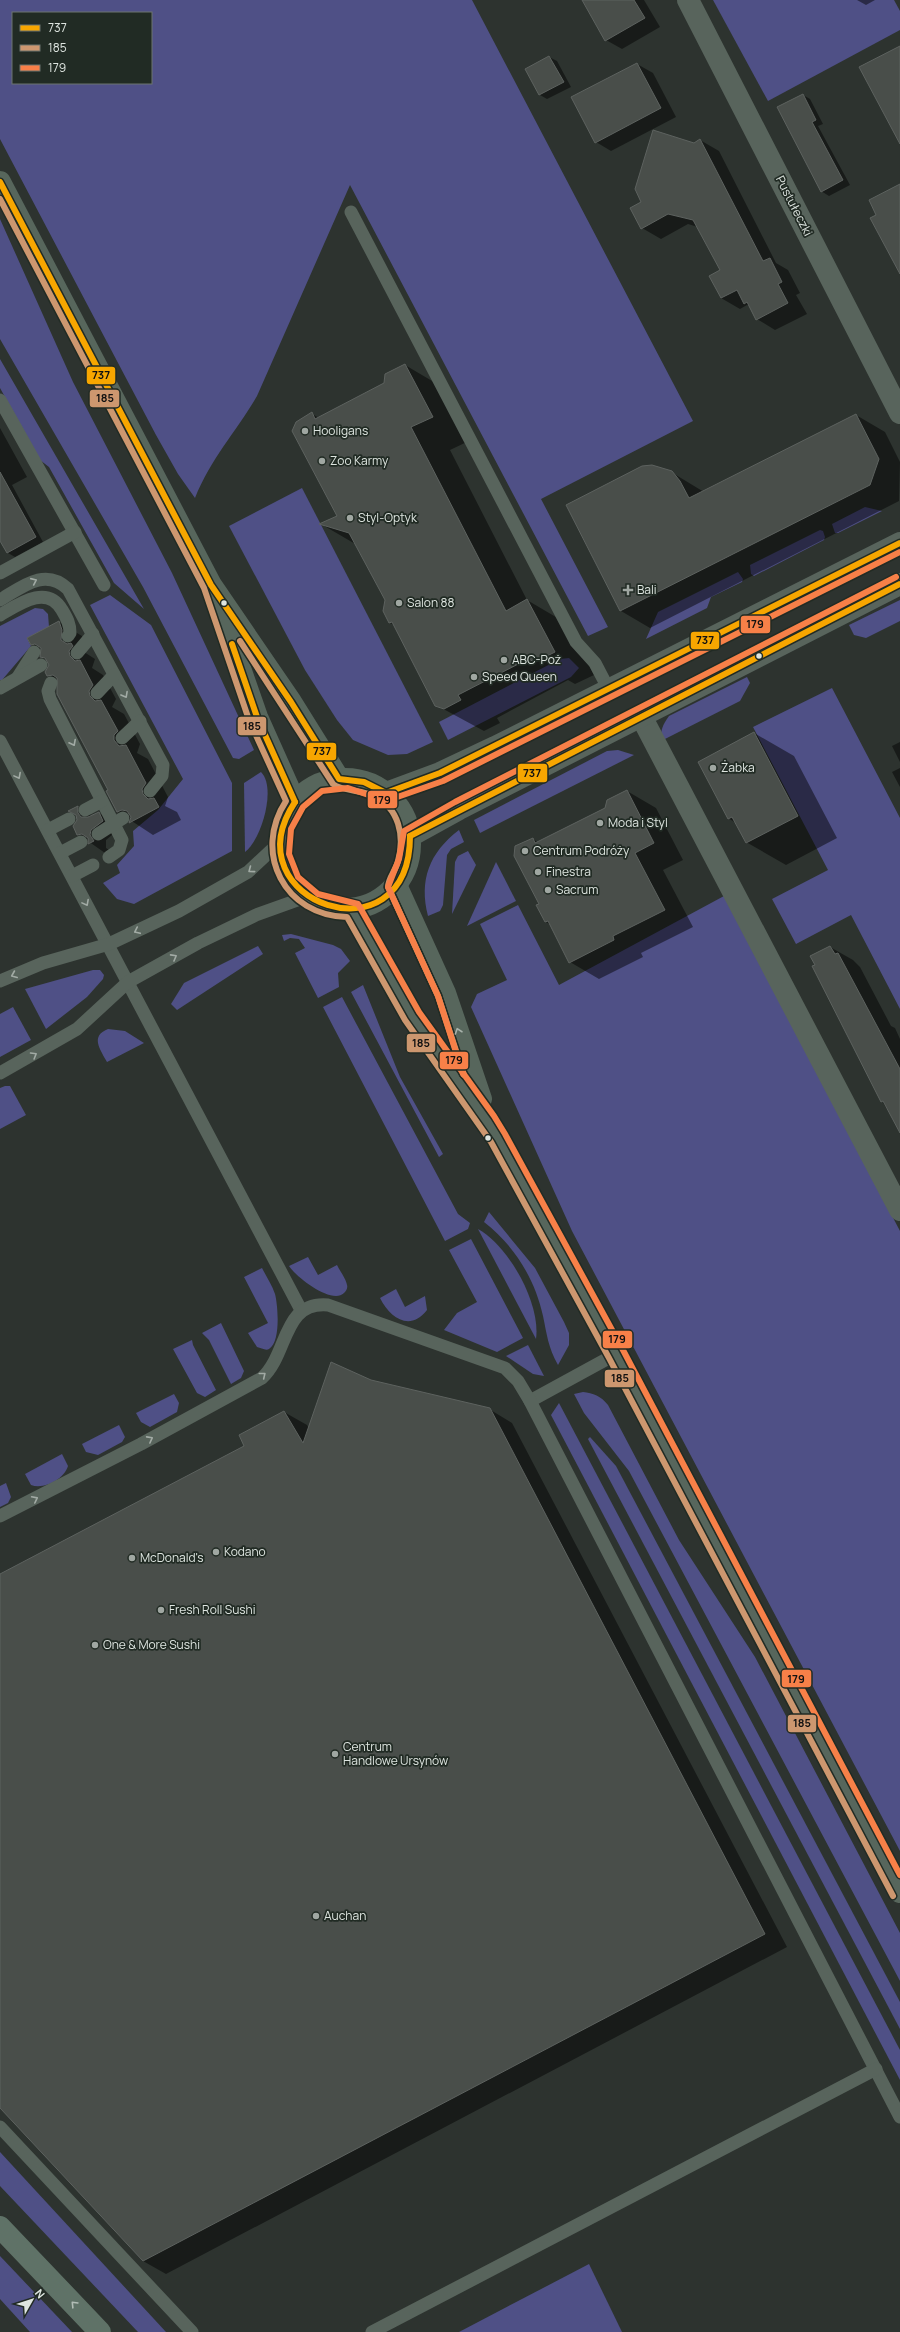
<svg xmlns="http://www.w3.org/2000/svg" width="900" height="2332" font-family="Manrope,sans-serif">
<style>
.green{fill:#4f5086;fill-rule:evenodd}
.shadow{fill:#0007}
.building{fill:#494e4a;stroke:#5d625f}
.lines{fill:none;stroke-linecap:round;stroke-linejoin:round}
.service{stroke:#58645c;stroke-width:13}
.minor{stroke:#58645c;stroke-width:22}
.tertiary{stroke:#58645c;stroke-width:22}
.secondary{stroke:#57665c;stroke-width:22}
.motorway{stroke:#5f7267;stroke-width:22}
.bus-1-casing{stroke:#212b24;stroke-width:9}
.bus-2-casing{stroke:#212b24;stroke-width:9}
.bus-3-casing{stroke:#212b24;stroke-width:9}
.bus-1{stroke:#f7a600;stroke-width:6}
.bus-2{stroke:#cd976f;stroke-width:6}
.bus-3{stroke:#f78048;stroke-width:6}
.oneway{stroke:#a2aba5}
.oneway2{stroke:#a8b2ab}
.oneway3{stroke:#b2bdb6}
.poi-dot{fill:#a0a7a2;stroke:#212b24;stroke-width:1.5}
.bus-dot{fill:#dee5e0;stroke:#212b24;stroke-width:1.5}
.labels{text-anchor:middle;stroke-width:3.5;stroke-linejoin:round;paint-order:stroke}
.street-label{font-size:12px;fill:#dee5e0;stroke:#212b24}
.poi-label{font-size:12px;fill:#dee5e0;stroke:#212b24;text-anchor:start}
.line-badge{stroke:#212b24;stroke-width:1.5}
.pale-badge-label{font-size:11px;text-anchor:middle;font-weight:bold;fill:#111}
</style>
<rect width="100%" height="100%" fill="#2d332f"/>
<g class="green">
<path d="M0,0h472l221,421 -152,78 67,128 -20,9 -238,-451 -93,211c-21,36 -46,62 -62,102l-17,-24 -22,-39 -156,-296zM13,13h138v70h-138z"/>
<path d="M713,0h181l6,11v19l-132,71z"/>
<path d="M0,219l73,163 99,191 82,177 -15,9 -6,-1 -90,-171 -143,-248z"/>
<path d="M0,359l144,250 -30,-26 -65,-116 -9,-7 -40,-72z"/>
<path d="M302,488l131,254 -26,12 -19,1 -35,-15 -16,-20 -32,-50 -76,-144z"/>
<path d="M865,507l17,4 -44,22h-3l-3,-9z"/>
<path d="M820,530l3,1 2,6 -1,3 -70,36 -3,-2 -1,-9z"/>
<path d="M738,572l5,7 -1,3 -31,15 -4,11 -61,31 12,-27z"/>
<path d="M110,595l41,30 81,158v68l-98,53 -17,-5 -14,-16 17,-10 -3,-8 17,-19 -1,-15 25,-21 25,-31 -93,-174z"/>
<path d="M900,600v21l-34,17 -12,-3 -5,-10z"/>
<path d="M35,608l8,1 5,5 1,13 -22,11 4,8 -29,34h-2v-54z"/>
<path d="M569,658l10,10 -8,9 -123,63 -9,-18 121,-63z"/>
<path d="M747,677l3,6 -10,18 -79,40c-1,-10 2,-17 8,-25z"/>
<path d="M832,688l68,130v191l-49,-94 -55,29 -24,-45 56,-29 -75,-143z"/>
<path d="M618,750l16,5 -154,78 -6,-13 133,-69z"/>
<path d="M261,772c16,16 0,68 -16,80l-1,-69z"/>
<path d="M459,830l5,12 -13,7 -4,6 -4,50 -3,6 -12,5c-9,-36 1,-63 31,-86z"/>
<path d="M468,851l8,14 -24,49 3,-52 3,-6z"/>
<path d="M496,862l20,39 -49,25z"/>
<path d="M724,896l176,335v620l-328,-620 -101,-224 6,-13 30,-14 -27,-56 38,-19 41,80z"/>
<path d="M291,934l42,11 8,4 9,12 -12,12 1,14 -21,11 -23,-45 10,-5 -6,-9 -9,-1 -6,3 -2,-6z"/>
<path d="M258,946l5,8 -86,56 -6,-6 13,-21z"/>
<path d="M93,970h7l4,5 -1,4 -16,18 -41,32 -21,-40z"/>
<path d="M363,985l37,92 43,77 -4,3 -88,-165z"/>
<path d="M342,997l116,217 12,9 -2,6 -23,12 -122,-234z"/>
<path d="M13,1007l18,33 -31,17v-43z"/>
<path d="M108,1029l17,2 19,12 -37,19c-7,-13 -17,-26 1,-33z"/>
<path d="M5,1086h5l16,29 -26,14v-41z"/>
<path d="M489,1212l46,56 29,54 5,11v12l-11,20c-10,-18 -11,-30 -15,-49 -8,-37 -29,-71 -59,-94z"/>
<path d="M478,1229c31,17 63,75 58,110z"/>
<path d="M471,1239l52,99 -26,14 -53,-22 13,-17 20,-11 -28,-52z"/>
<path d="M308,1257l10,18 19,-10c3,6 9,14 10,20 1,3 -1,6 -3,8 -12,12 -48,-16 -55,-27z"/>
<path d="M262,1268c4,8 10,17 13,26 3,11 6,48 -6,55 -3,2 -8,-1 -12,-2l-9,-14 20,-10 -24,-46z"/>
<path d="M396,1289l9,18 20,-11 2,14c-17,22 -37,8 -47,-12z"/>
<path d="M221,1323l23,48 -3,7 -10,6 -22,-44 -7,-7z"/>
<path d="M192,1340l1,5 23,45 -11,7 -8,-4 -24,-44z"/>
<path d="M528,1345l16,31 -11,-2 -27,-18z"/>
<path d="M583,1392c10,1 18,4 25,13l71,135 76,117 145,276v48l-271,-510 -45,-58 -10,-19z"/>
<path d="M174,1394l5,9 -2,9 -27,15 -9,-5 -5,-9z"/>
<path d="M559,1403l341,647v30l-349,-665z"/>
<path d="M119,1425l6,12 -3,5 -24,13 -12,-3 -4,-8z"/>
<path d="M590,1437l26,29 284,536v27l-312,-590z"/>
<path d="M62,1454l6,12c-4,13 -24,24 -37,19l-6,-11z"/>
<path d="M6,1483l5,14 -3,6 -8,4v-21z"/>
<path d="M0,2152l166,180h-28l-138,-146z"/>
<path d="M0,2256l72,76h-42l-30,-33z"/>
<path d="M589,2264l33,68h-163z"/>
</g>
<g class="shadow">
<path d="M583,0h61l16,27 -38,22 -16,-9z"/>
<path d="M857,0h18l-9,5z"/>
<path d="M549,57l8,4 14,26 -24,12 -7,-4z"/>
<path d="M637,64l16,9 23,44 -65,34 -15,-9z"/>
<path d="M803,95l7,4 13,25 -5,2 32,59 -21,11 -8,-5z"/>
<path d="M700,140l19,11 57,112 12,7 12,23 -4,2 11,19 -32,16 -18,-11 -7,-13 -3,-1 -7,4 -19,-11v-27l-23,-44 -10,-3 -27,15 -19,-11 1,-26 51,-58z"/>
<path d="M405,365l39,23 27,52 -21,10 77,150 39,23 28,52 -19,9 -7,-4 -71,38 3,5 -16,8 -48,-26 -41,-80 -5,-2 -6,-12 2,-11 -29,-55 -36,-21 18,-8 -27,-102 7,4 66,-35z"/>
<path d="M856,415l29,17 15,30 -1,39 -249,127 -29,-17 -54,-106 104,-33 33,20z"/>
<path d="M0,428l27,49 -15,8 31,57 -28,15 -7,-4 -8,-12z"/>
<path d="M59,622l23,14 2,16 11,7 -3,9 11,7 13,24 -4,8 12,7 16,30 -3,9 11,6 20,38 -3,9 12,6 4,8 -28,15 -35,-23 -60,-131 -10,-6 1,-14 -8,-4 1,-7 -11,-6z"/>
<path d="M754,733l40,23 43,82 -51,27 -40,-23 -10,-19 -8,-5z"/>
<path d="M900,742v20l-8,-16z"/>
<path d="M900,768v19l-8,-15z"/>
<path d="M627,791l29,17 27,52 -20,10 30,57 -52,26 2,4 -44,22 -29,-17 -19,-37 -5,-3 -6,-18 -7,-65 6,4 67,-34z"/>
<path d="M78,807l15,9 6,-3 15,9 4,8 -12,10v8l3,2 -4,3 -27,-19 -1,-18 -7,-5z"/>
<path d="M830,947l23,13 7,7 31,59 4,2 5,11v91l-18,-29 -66,-136z"/>
<path d="M371,1381l118,28 23,14 275,524 -621,327 -23,-13 -143,-154v-532l245,-128 39,-35 23,13 2,4z"/>
</g>
<g class="building">
<path d="M582,0h52l11,18 -40,23z"/>
<path d="M900,46v98l-41,-77z"/>
<path d="M549,56l15,26 -25,13 -14,-26z"/>
<path d="M637,63l24,45 -66,35 -24,-46z"/>
<path d="M803,94l13,26 -4,2 31,58 -22,12 -44,-85z"/>
<path d="M653,130l41,13 6,-4 63,122 7,-3 12,24 -4,2 10,19 -32,17 -9,-18 -3,2 -7,-14 -16,8 -12,-22 11,-6 -27,-50 -25,-6 -27,15 -11,-21 11,-6 -6,-13z"/>
<path d="M900,184v90l-30,-56 6,-3 -7,-15z"/>
<path d="M405,364l28,53 -22,10 95,184 21,-12 28,53 -20,10 -7,-3 -70,36 3,5 -17,9 -9,-3 -43,-84 -3,1 -6,-12 2,-11 -36,-67 -30,-9 18,-8 -45,-85 4,-9 16,-10 3,7 69,-36 1,-9z"/>
<path d="M856,414l23,45 -9,26 -250,126 -54,-106 76,-39 10,-1 20,6 8,10 9,17z"/>
<path d="M0,472l36,65 -29,16 -7,-12z"/>
<path d="M59,621l3,9 -1,10 6,4 4,-1 2,3 -4,5 1,5 5,5 5,-1 13,25 -4,6 1,5 5,5 6,-1 17,31 -4,4v5l5,6 7,-1 20,38 -4,6 1,5 5,5 6,-1 5,9 -30,16 2,-6 -4,-6 -5,-1 -5,2 -11,-21 2,-1 -51,-96v-16l-4,-3 -6,1 -2,-4 4,-7 -4,-7 -5,-1 1,-9 -6,-4 -4,1 -4,-7z"/>
<path d="M754,732l44,84 -52,27 -14,-26 -4,2 -30,-57z"/>
<path d="M627,790l27,53 -19,10 30,57 -52,26 1,4 -45,23 -21,-42 -3,1 -9,-17 3,-1 -25,-48 1,-10 18,-8 2,5 70,-35 2,-8z"/>
<path d="M78,806v7l3,4h7l11,-5 4,9 -12,9 -1,5 4,6 -6,3v-6l-6,-4 -5,1 -4,-9 4,-6 -1,-5 -8,-4z"/>
<path d="M830,946l5,8 3,-1 62,116v64l-17,-32 -2,1 -69,-136 3,-1 -5,-9z"/>
<path d="M331,1362l40,18 119,28 275,526 -622,327 -143,-153v-534l244,-128 -5,-11 45,-24 19,32z"/>
</g>
<g class="lines">
<g class="service">
<path d="M351,212l225,430 19,21 14,27"/>
<path d="M0,400l104,185"/>
<path d="M0,573l75,-41"/>
<path d="M0,600c22,-13 45,-33 68,-11l95,176 -1,11 -12,15"/>
<path d="M0,615c19,-11 47,-31 62,-5 5,8 8,14 8,23l-2,3"/>
<path d="M77,653l16,-19"/>
<path d="M18,677l16,-25"/>
<path d="M51,683l-3,8 2,8 72,141 -3,10 -10,7"/>
<path d="M0,688l41,-23"/>
<path d="M97,693l17,-18"/>
<path d="M122,738l18,-17"/>
<path d="M0,741l301,569"/>
<path d="M85,810l17,-9"/>
<path d="M48,830l21,-11"/>
<path d="M98,834l25,-16"/>
<path d="M60,853l21,-11"/>
<path d="M72,876l21,-11"/>
<path d="M0,981l43,-18 66,-19 70,-33 69,-39 31,-29"/>
<path d="M0,1073l77,-44 51,-47 70,-39 58,-28 50,-18"/>
<path d="M530,1401l86,-47"/>
<path d="M0,1516l141,-72 121,-66c27,-25 20,-77 66,-73l177,63 13,13 12,20 370,716"/>
<path d="M0,2127l192,205"/>
<path d="M372,2332l504,-263"/>
</g>
<g class="minor">
<path d="M688,0l212,413"/>
<path d="M641,716l259,494"/>
</g>
<g class="tertiary">
<path d="M386,793l54,-20 55,-26 405,-204"/>
<path d="M410,836l49,-27 441,-225"/>
</g>
<g class="secondary">
<path d="M0,182l211,403 80,117 48,77"/>
<path d="M220,611l37,106 38,85"/>
<circle cx="345" cy="844" r="65"/>
<path d="M396,885l49,108 36,106"/>
<path d="M352,909l60,107 76,105 10,17 118,216 284,538"/>
</g>
<path class="motorway" d="M0,2227l100,105"/>
<defs>
<g id="bus-1">
<path d="M0,182l211,403 80,117 48,77 25,3 22,11 54,-20 460,-230"/>
<path d="M232,644l25,73 38,85"/>
<path d="M295,802c-67,101 115,162 115,34"/>
<path d="M410,836l490,-252"/>
</g>
<g id="bus-2">
<path d="M0,199l204,389 45,132 37,81c-34,52 -1,115 61,116l58,103 86,122 118,216 284,538"/>
<path d="M240,641l93,143c9,7 29,6 41,12 25,12 31,40 24,65 -2,9 -10,17 -10,26l50,109 26,79"/>
</g>
<g id="bus-3">
<path d="M900,552l-457,229 -57,20 -38,-13 -26,3 -19,16 -12,22 -2,25 9,23 20,17 40,10 61,108 75,104 11,18 118,216 277,525"/>
<path d="M463,1074l-25,-78 -50,-109 11,-28 5,-28 51,-29 441,-225"/>
</g>
</defs>
<use href="#bus-1" class="bus-1-casing"/>
<use href="#bus-2" class="bus-2-casing"/>
<use href="#bus-3" class="bus-3-casing"/>
<use href="#bus-1" class="bus-1"/>
<use href="#bus-2" class="bus-2"/>
<use href="#bus-3" class="bus-3"/>
</g>
<defs><path id="oneway-chevron" d="M-2-3.5L2.5 0L-2 3.5" fill="none" stroke-width="1.6" stroke-linecap="round" stroke-linejoin="round"/></defs>
<g class="oneway">
<use href="#oneway-chevron" transform="translate(34 581) rotate(-24)"/>
<use href="#oneway-chevron" transform="translate(125 695) rotate(61)"/>
<use href="#oneway-chevron" transform="translate(73 743) rotate(63)"/>
<use href="#oneway-chevron" transform="translate(18 776) rotate(62)"/>
<use href="#oneway-chevron" transform="translate(251 870) rotate(143)"/>
<use href="#oneway-chevron" transform="translate(86 903) rotate(62)"/>
<use href="#oneway-chevron" transform="translate(137 931) rotate(155)"/>
<use href="#oneway-chevron" transform="translate(174 957) rotate(-29)"/>
<use href="#oneway-chevron" transform="translate(14 975) rotate(157)"/>
<use href="#oneway-chevron" transform="translate(34 1055) rotate(-31)"/>
<use href="#oneway-chevron" transform="translate(263 1375) rotate(-39)"/>
<use href="#oneway-chevron" transform="translate(150 1439) rotate(-28)"/>
<use href="#oneway-chevron" transform="translate(35 1499) rotate(-27)"/>
</g>
<use class="oneway2" href="#oneway-chevron" transform="translate(458 1031) rotate(-109)"/>
<use class="oneway3" href="#oneway-chevron" transform="translate(74 2304) rotate(-134)"/>
<g class="poi-dot">
<circle cx="305" cy="431" r="4"/>
<circle cx="322" cy="461" r="4"/>
<circle cx="350" cy="518" r="4"/>
<path d="M626 584h4v4h4v4h-4v4h-4v-4h-4v-4h4z"/>
<circle cx="399" cy="603" r="4"/>
<circle cx="504" cy="660" r="4"/>
<circle cx="474" cy="677" r="4"/>
<circle cx="713" cy="768" r="4"/>
<circle cx="600" cy="823" r="4"/>
<circle cx="525" cy="851" r="4"/>
<circle cx="538" cy="872" r="4"/>
<circle cx="548" cy="890" r="4"/>
<circle cx="216" cy="1552" r="4"/>
<circle cx="132" cy="1558" r="4"/>
<circle cx="161" cy="1610" r="4"/>
<circle cx="95" cy="1645" r="4"/>
<circle cx="335" cy="1754" r="4"/>
<circle cx="316" cy="1916" r="4"/>
</g>
<g class="bus-dot">
<circle cx="224" cy="603" r="3.5"/>
<circle cx="759" cy="656" r="3.5"/>
<circle cx="488" cy="1138" r="3.5"/>
</g>
<g class="labels">
<g class="street-label">
<text transform="translate(794 206) rotate(63)" y="4">Pustułeczki</text>
</g>
<g class="poi-label">
<text x="313" y="435">Hooligans</text>
<text x="330" y="465">Zoo Karmy</text>
<text x="358" y="522">Styl-Optyk</text>
<text x="637" y="594">Bali</text>
<text x="407" y="607">Salon 88</text>
<text x="512" y="664">ABC-Poż</text>
<text x="482" y="681">Speed Queen</text>
<text x="721" y="772">Żabka</text>
<text x="608" y="827">Moda i Styl</text>
<text x="533" y="855">Centrum Podróży</text>
<text x="546" y="876">Finestra</text>
<text x="556" y="894">Sacrum</text>
<text x="224" y="1556">Kodano</text>
<text x="140" y="1562">McDonald's</text>
<text x="169" y="1614">Fresh Roll Sushi</text>
<text x="103" y="1649">One &amp; More Sushi</text>
<text x="343" y="1751">Centrum<tspan x="343" dy="14">Handlowe Ursynów</tspan></text>
<text x="324" y="1920">Auchan</text>
</g>
</g>
<g class="line-badge">
<rect x="86" y="366" width="30" height="19" rx="4" fill="#f7a600"/>
<rect x="89" y="389" width="31" height="19" rx="4" fill="#cd976f"/>
<rect x="740" y="615" width="31" height="19" rx="4" fill="#f78048"/>
<rect x="690" y="631" width="30" height="19" rx="4" fill="#f7a600"/>
<rect x="237" y="716" width="30" height="20" rx="4" fill="#cd976f"/>
<rect x="306" y="742" width="31" height="19" rx="4" fill="#f7a600"/>
<rect x="517" y="763" width="31" height="20" rx="4" fill="#f7a600"/>
<rect x="367" y="790" width="31" height="19" rx="4" fill="#f78048"/>
<rect x="406" y="1033" width="30" height="20" rx="4" fill="#cd976f"/>
<rect x="439" y="1051" width="30" height="19" rx="4" fill="#f78048"/>
<rect x="602" y="1330" width="31" height="19" rx="4" fill="#f78048"/>
<rect x="604" y="1369" width="31" height="19" rx="4" fill="#cd976f"/>
<rect x="781" y="1669" width="31" height="19" rx="4" fill="#f78048"/>
<rect x="787" y="1714" width="30" height="19" rx="4" fill="#cd976f"/>
</g>
<g class="pale-badge-label">
<text x="101" y="379">737</text>
<text x="105" y="402">185</text>
<text x="755" y="628">179</text>
<text x="705" y="644">737</text>
<text x="252" y="730">185</text>
<text x="322" y="755">737</text>
<text x="532" y="777">737</text>
<text x="382" y="804">179</text>
<text x="421" y="1047">185</text>
<text x="454" y="1064">179</text>
<text x="617" y="1343">179</text>
<text x="620" y="1382">185</text>
<text x="796" y="1683">179</text>
<text x="802" y="1727">185</text>
</g>
<rect x="12" y="12" width="140" height="72" fill="#212b24" stroke="#6d756f"/>
<rect x="20" y="25" width="20" height="6" fill="#f7a600" stroke="#6d756f"/>
<text x="48" y="32" font-size="12" fill="#dee5e0">737</text>
<rect x="20" y="45" width="20" height="6" fill="#cd976f" stroke="#6d756f"/>
<text x="48" y="52" font-size="12" fill="#dee5e0">185</text>
<rect x="20" y="65" width="20" height="6" fill="#f78048" stroke="#6d756f"/>
<text x="48" y="72" font-size="12" fill="#dee5e0">179</text>
<g transform="translate(32 2300) rotate(51)" stroke="#212b24" stroke-width="3" paint-order="stroke">
<path d="M0-3L7 15L0 10L-7 15Z" fill="#dee5e0"/>
<text y="-6" font-size="11" font-weight="bold" text-anchor="middle" fill="#dee5e0">N</text>
</g>
</svg>
